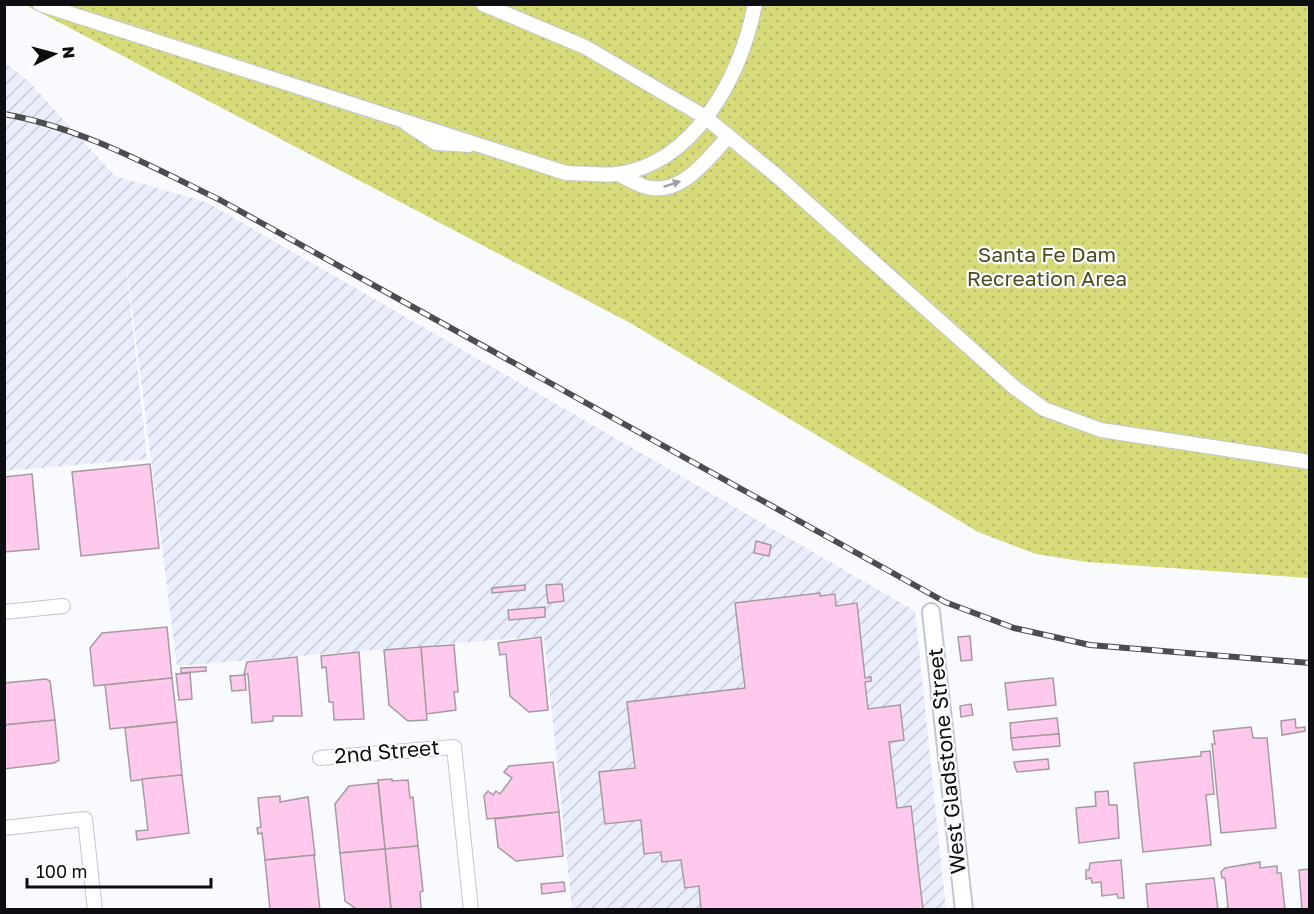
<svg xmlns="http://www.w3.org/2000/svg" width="1314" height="914" font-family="'Golos Text',sans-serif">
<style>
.industrial{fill:url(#industrial-furrows)}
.park{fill:url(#park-dots)}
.building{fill:#ffc9ed;stroke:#a59aa1;stroke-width:1.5}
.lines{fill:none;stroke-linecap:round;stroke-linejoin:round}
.minor-casing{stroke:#c3c6d1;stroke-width:16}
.tertiary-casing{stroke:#c3c6d1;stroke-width:20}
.minor{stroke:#fff;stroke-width:14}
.tertiary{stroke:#fff;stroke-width:16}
.rail-casing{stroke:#4c4d51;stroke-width:6}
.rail{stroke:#fff;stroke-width:4;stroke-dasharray:11;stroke-linecap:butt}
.oneway{fill:#9e9fa0}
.labels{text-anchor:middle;stroke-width:4.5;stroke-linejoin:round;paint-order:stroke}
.park-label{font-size:21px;fill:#4a4c21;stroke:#fff}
.street-label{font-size:21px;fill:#0d0e11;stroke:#fff}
</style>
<defs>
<pattern id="industrial-furrows" width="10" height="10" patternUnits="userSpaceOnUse" patternTransform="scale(1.5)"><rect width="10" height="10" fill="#eaedfc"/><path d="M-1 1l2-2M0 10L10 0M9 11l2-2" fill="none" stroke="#c8cad7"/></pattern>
<pattern id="park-dots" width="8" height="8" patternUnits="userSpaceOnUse" patternTransform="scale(1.5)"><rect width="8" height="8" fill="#d6da78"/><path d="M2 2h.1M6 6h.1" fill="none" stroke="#b6ba67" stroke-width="1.8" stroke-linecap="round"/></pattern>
</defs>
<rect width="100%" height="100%" fill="#f8fafe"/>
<path class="industrial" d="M4,62l24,19 87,95 91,26 709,409 31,298h-374l-28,-273 -367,30 -54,-430 24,223 -142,12z"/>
<path class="park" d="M26,5h1283v573l-222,-16 -51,-8 -58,-22 -346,-208z"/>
<g class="building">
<path d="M150,464l9,84 -78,8 -9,-84z"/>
<path d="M32,474l7,75 -35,3v-75z"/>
<path d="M756,541l15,4 -2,11 -15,-3z"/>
<path d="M562,584l2,17 -16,2 -2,-18z"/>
<path d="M525,585v5l-33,3v-5z"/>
<path d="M820,593v3l15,-2 1,12 21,-3 8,75 6,-1v4l-6,1 3,27 32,-4 4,35 -15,2 8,66 14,-2 12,104h-222l-2,-24 -14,2 -4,-28 -19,2 -1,-10 -17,2 -3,-34 -36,4 -6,-52 36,-4 -8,-66 118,-14 -10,-85z"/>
<path d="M545,607v10l-36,3 -1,-10z"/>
<path d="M167,627l5,51 -78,8 -4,-38 12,-15z"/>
<path d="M970,636l2,24 -11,1 -3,-24z"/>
<path d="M541,637l7,73 -19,2 -19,-16 -4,-42 -6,1 -2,-12z"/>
<path d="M454,645l4,47h-4l2,18 -30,4 -5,-67z"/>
<path d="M421,647l6,73 -19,1 -19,-16 -5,-55z"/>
<path d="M359,652l5,67 -30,1 -1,-18h-4l-3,-35 -4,1 -1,-12z"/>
<path d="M297,657l5,59h-29v5l-21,2 -4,-49h-4l3,-12z"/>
<path d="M206,667v4l-25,2v-5z"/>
<path d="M190,673l2,26 -13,1 -3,-26z"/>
<path d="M245,675l1,15 -14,1 -2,-15z"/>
<path d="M172,678l5,44 -67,7 -5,-44z"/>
<path d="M1053,678l3,27 -48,5 -3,-27z"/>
<path d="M46,679l4,2 5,39 -51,5v-42z"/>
<path d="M971,704l2,11 -12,2 -1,-11z"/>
<path d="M1057,718l2,16 -48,4 -1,-15z"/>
<path d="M1295,719l1,9 9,-1v4l-23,4 -1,-14z"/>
<path d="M55,720l4,40 -5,3 -50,6v-44z"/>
<path d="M177,722l5,53 -51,6 -6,-53z"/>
<path d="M1251,727l2,11h14l9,90 -55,5 -9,-89h3l-2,-13z"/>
<path d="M1059,734l1,12 -47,4 -2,-12z"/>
<path d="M1210,751l4,43 -8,1 5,50 -68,7 -9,-89 67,-7v-4z"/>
<path d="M1048,759l1,10 -32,3 -2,-5 -1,-5z"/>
<path d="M553,762l6,50 -72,7 -3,-23 4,-5 5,4 3,-4 4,3 12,-16 -8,-6 5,-6z"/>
<path d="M182,775l7,58 -52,7 -1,-9 12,-1 -6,-51z"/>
<path d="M392,779v2l16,-1 2,18 3,-1 5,49 -33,3 -7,-69z"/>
<path d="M378,783l7,66 -45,4 -5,-49 14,-18z"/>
<path d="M1108,791l1,14h8l2,33 -40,5 -3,-35 20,-2 -1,-14z"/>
<path d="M280,796v6l28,-5 7,58 -50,5 -3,-27 -4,1 -1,-6 4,-1 -3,-29z"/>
<path d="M559,812l4,44 -47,5 -18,-14 -3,-28z"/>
<path d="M418,846l5,45 -3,1 1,17 -30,1 -6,-61z"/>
<path d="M385,849l6,61h-33l-13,-9 -5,-48z"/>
<path d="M314,855l6,55h-50l-5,-50z"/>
<path d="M1121,860l3,38h-6l-1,-4 -15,2 -1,-14 -9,1 -1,-5 -5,1v-9h3l1,-7z"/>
<path d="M1260,862v6l17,-2v7h4l4,37h-61l4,-3 -3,-29h-3l-1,-6 4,-4z"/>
<path d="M1310,869v41h-8l-3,-40z"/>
<path d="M1214,878l4,32h-70l-2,-26z"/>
<path d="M564,882l1,9 -23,3 -1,-10z"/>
</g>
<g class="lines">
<defs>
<g id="minor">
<path d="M40,4l526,169c17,0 35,3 51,1 79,-11 124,-99 138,-170"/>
<path d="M483,4l102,43 120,70 72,59 238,212 29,21 57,21 209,32"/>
<path d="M407,124l29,19 33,2"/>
<path d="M618,174c8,4 17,9 25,12 37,13 64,-27 86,-50"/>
<path d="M4,612l59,-6"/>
<path d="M320,758l134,-11 17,163"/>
<path d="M4,828l81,-9 10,91"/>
</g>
<path id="tertiary" d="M931,612l33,298"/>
</defs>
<use href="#minor" class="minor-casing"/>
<use href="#tertiary" class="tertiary-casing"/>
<use href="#minor" class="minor"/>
<use href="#tertiary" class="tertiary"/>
<defs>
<path id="rail" d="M4,114c78,14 146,52 216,86l725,402 69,26 76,17 220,18"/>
</defs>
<use href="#rail" class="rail-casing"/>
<use href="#rail" class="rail"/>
</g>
<defs><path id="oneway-solid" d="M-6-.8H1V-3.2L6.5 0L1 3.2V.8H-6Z" transform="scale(1.5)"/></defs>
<use class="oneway" href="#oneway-solid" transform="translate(672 184) rotate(-18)"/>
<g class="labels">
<g class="park-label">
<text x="1047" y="262">Santa Fe Dam<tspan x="1047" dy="24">Recreation Area</tspan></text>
</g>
<g class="street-label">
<text transform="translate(387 752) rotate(-5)" y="7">2nd Street</text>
<text transform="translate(947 761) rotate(-96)" y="7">West Gladstone Street</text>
</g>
</g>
<rect width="1314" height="914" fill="none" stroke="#0d0e11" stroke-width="12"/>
<g transform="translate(54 54) rotate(84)" stroke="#ffffff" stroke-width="4.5" paint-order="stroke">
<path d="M0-4.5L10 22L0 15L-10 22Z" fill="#0d0e11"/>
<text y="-9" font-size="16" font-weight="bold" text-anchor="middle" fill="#0d0e11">N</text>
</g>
<path d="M27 878v9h184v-9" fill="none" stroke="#0d0e11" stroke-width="3"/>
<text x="36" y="878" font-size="18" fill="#0d0e11" stroke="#ffffff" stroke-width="4.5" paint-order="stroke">100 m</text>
</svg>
